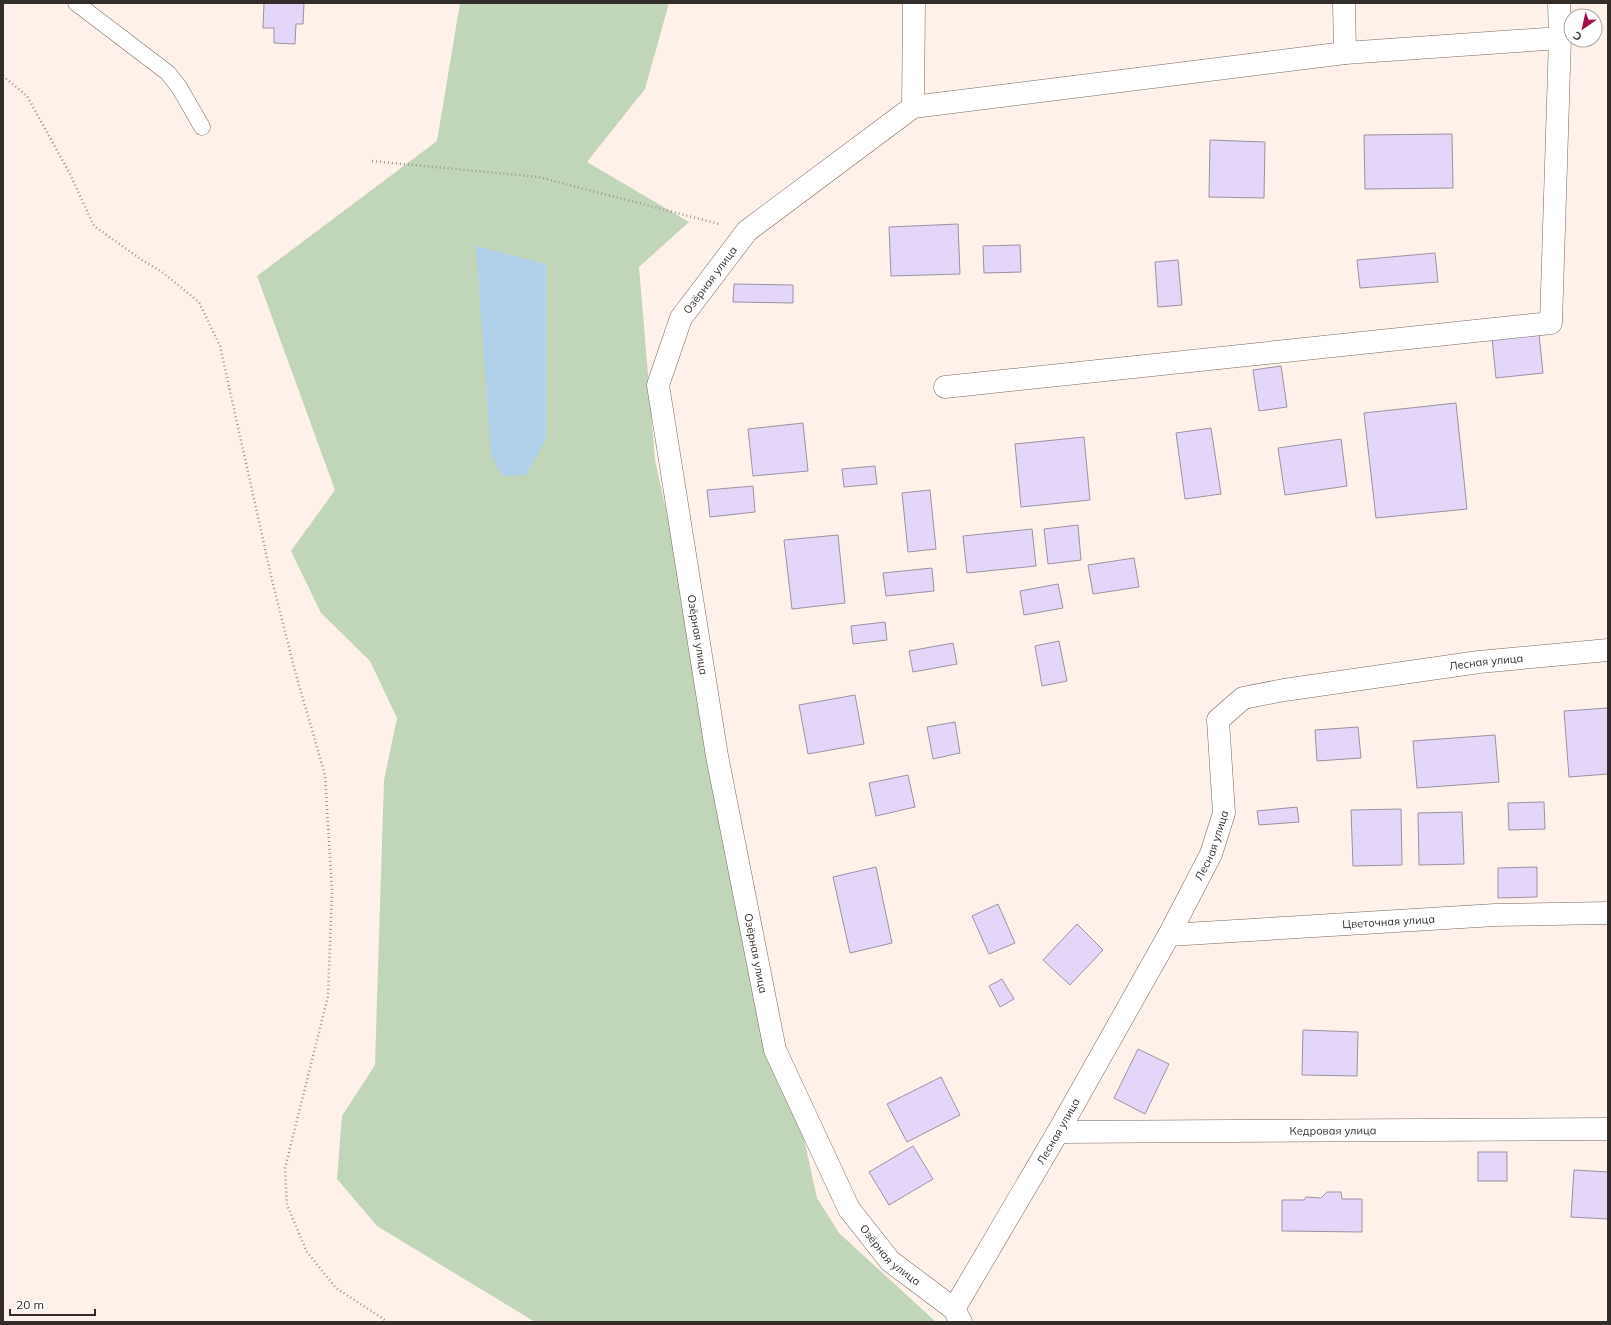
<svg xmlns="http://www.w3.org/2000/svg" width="1611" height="1325" font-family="Mulish,sans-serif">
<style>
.green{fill:#c1d5b8}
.water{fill:#b1d0e9}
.building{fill:#e4d6f8;stroke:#9993a1}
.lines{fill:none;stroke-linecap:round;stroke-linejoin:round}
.lane-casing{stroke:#75685e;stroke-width:17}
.street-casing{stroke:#75685e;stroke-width:23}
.path{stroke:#9e948e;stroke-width:2.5;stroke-dasharray:1 3;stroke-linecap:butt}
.lane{stroke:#fff;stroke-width:16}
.street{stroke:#fff;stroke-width:22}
.labels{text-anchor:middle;stroke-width:4;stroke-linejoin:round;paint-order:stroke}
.street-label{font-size:11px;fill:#332d29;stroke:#fff}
</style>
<rect width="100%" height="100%" fill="#fef1e9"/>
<path class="green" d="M460,3h209l-24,86 -58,73 102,60 -50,45 16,193 162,738 22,35 97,89h-401l-158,-96 -40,-47 5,-63 33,-51 9,-285 13,-62 -27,-57 -49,-48 -30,-62 44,-61 -78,-214 180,-135z"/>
<path class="water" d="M476,246l70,18v175l-20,36 -24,1 -11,-21z"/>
<g class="building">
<path d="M264,3h40l-1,21h-7l-1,20 -21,-1v-15h-11z"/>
<path d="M1452,134l1,54 -88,1 -1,-54z"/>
<path d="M1210,140l55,2 -1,56 -55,-1z"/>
<path d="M958,224l2,50 -69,2 -2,-49z"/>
<path d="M1020,245l1,27 -37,1 -1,-27z"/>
<path d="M1435,253l3,29 -78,6 -3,-28z"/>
<path d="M1178,260l4,45 -24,2 -3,-45z"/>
<path d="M734,284l59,1v18l-60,-1z"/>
<path d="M1539,334l4,39 -47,5 -4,-40z"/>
<path d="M1281,366l6,41 -28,4 -6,-41z"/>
<path d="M1456,403l11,106 -91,9 -12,-105z"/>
<path d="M803,423l5,48 -55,5 -5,-47z"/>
<path d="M1211,428l10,66 -36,5 -9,-66z"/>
<path d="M1084,437l6,63 -69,7 -6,-63z"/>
<path d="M1341,439l6,47 -62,9 -7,-47z"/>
<path d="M875,466l2,18 -33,3 -2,-18z"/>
<path d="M753,486l2,26 -45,5 -3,-27z"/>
<path d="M930,490l6,59 -28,3 -6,-59z"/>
<path d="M1078,525l3,35 -33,4 -4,-35z"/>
<path d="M1032,529l4,37 -69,7 -4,-37z"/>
<path d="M838,535l7,68 -53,6 -8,-69z"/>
<path d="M1134,558l5,29 -46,7 -5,-29z"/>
<path d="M932,568l2,23 -48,5 -3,-23z"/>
<path d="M1058,584l5,24 -39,7 -4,-24z"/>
<path d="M885,622l2,18 -34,4 -2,-18z"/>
<path d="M1059,641l8,40 -25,5 -7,-40z"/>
<path d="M953,643l4,21 -44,8 -4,-21z"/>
<path d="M855,695l9,49 -56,10 -9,-49z"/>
<path d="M1608,708v66l-39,3 -5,-66z"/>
<path d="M955,722l5,31 -27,6 -6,-32z"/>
<path d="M1358,727l3,31 -44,3 -2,-31z"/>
<path d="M1495,735l4,47 -82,6 -4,-47z"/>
<path d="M908,775l7,32 -39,9 -7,-33z"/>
<path d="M1544,802l1,27 -36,1 -1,-27z"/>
<path d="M1297,807l2,15 -40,3 -2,-14z"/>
<path d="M1401,809l1,56 -49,1 -2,-56z"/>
<path d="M1462,812l2,52 -45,1 -1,-52z"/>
<path d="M876,867l16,76 -42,10 -17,-76z"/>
<path d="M1537,867v30l-39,1v-30z"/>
<path d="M998,904l17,39 -26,11 -17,-38z"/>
<path d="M1077,924l26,26 -33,35 -27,-25z"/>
<path d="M1002,979l12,20 -14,8 -11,-21z"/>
<path d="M1303,1030l55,2 -1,44 -55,-1z"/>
<path d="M1138,1049l31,15 -24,50 -31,-16z"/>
<path d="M941,1077l19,38 -53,27 -20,-38z"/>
<path d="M913,1146l20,33 -44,26 -20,-33z"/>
<rect x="1478" y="1152" width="29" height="29"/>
<path d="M1574,1170l34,2v47l-37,-2z"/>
<path d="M1327,1192h14l1,7h20v33l-80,-1v-31h22l2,-3 15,1z"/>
</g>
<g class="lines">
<defs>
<path id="lane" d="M76,3l92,70 11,14 23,40"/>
<g id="street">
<path id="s1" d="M914,3l-1,104 -166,124 -66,87 -23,67 59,371 58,294 74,159 41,52 64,48 7,13"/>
<path d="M1344,3l1,50"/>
<path d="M913,107l432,-54 215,-15 -1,-35"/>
<path d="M945,387l606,-64 9,-285"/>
<path id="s2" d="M1169,935l326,-20 113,-2"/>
<path id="s3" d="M1058,1132l550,-3"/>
<path id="s4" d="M954,1309l104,-177 111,-197 42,-81 13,-41 -6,-93 25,-22 41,-8 195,-28 129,-12"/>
</g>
</defs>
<use href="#lane" class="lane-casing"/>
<use href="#street" class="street-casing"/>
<g class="path">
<path d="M3,76l24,20 43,78 24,52 48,34 20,12 37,30 21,44 52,234 23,91 30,104 7,116 -4,105 -43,172 2,37 20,47 29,36 52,34"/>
<path d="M372,161l167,16 180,47"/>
</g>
<use href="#lane" class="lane"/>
<use href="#street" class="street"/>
</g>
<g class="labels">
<g class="street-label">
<text transform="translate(710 280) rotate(-53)" y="4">Озёрная улица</text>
<text dy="4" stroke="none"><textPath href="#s1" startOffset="744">Озёрная улица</textPath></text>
<text dy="4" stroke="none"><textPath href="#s4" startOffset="938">Лесная улица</textPath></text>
<text dy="4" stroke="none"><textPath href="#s4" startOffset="531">Лесная улица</textPath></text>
<text dy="4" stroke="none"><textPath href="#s2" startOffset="220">Цветочная улица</textPath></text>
<text dy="4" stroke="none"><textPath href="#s1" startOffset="1068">Озёрная улица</textPath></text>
<text dy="4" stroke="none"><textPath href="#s4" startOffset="206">Лесная улица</textPath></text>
<text dy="4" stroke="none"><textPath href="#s3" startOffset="275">Кедровая улица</textPath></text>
<text dy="4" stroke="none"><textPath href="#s1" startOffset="1404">Озёрная улица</textPath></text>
</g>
</g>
<rect width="1611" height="1325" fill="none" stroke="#332d29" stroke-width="8"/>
<g transform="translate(1583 28) rotate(214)"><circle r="19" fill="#ffffff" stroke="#adaba9"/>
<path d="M0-3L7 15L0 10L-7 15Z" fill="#a30c4b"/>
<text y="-6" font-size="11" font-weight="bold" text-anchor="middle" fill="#332d29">С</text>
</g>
<path d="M10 1309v6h85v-6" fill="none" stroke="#332d29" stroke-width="2"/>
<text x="16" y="1309" font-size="12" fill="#332d29" stroke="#ffffff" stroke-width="3" paint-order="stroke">20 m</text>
</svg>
